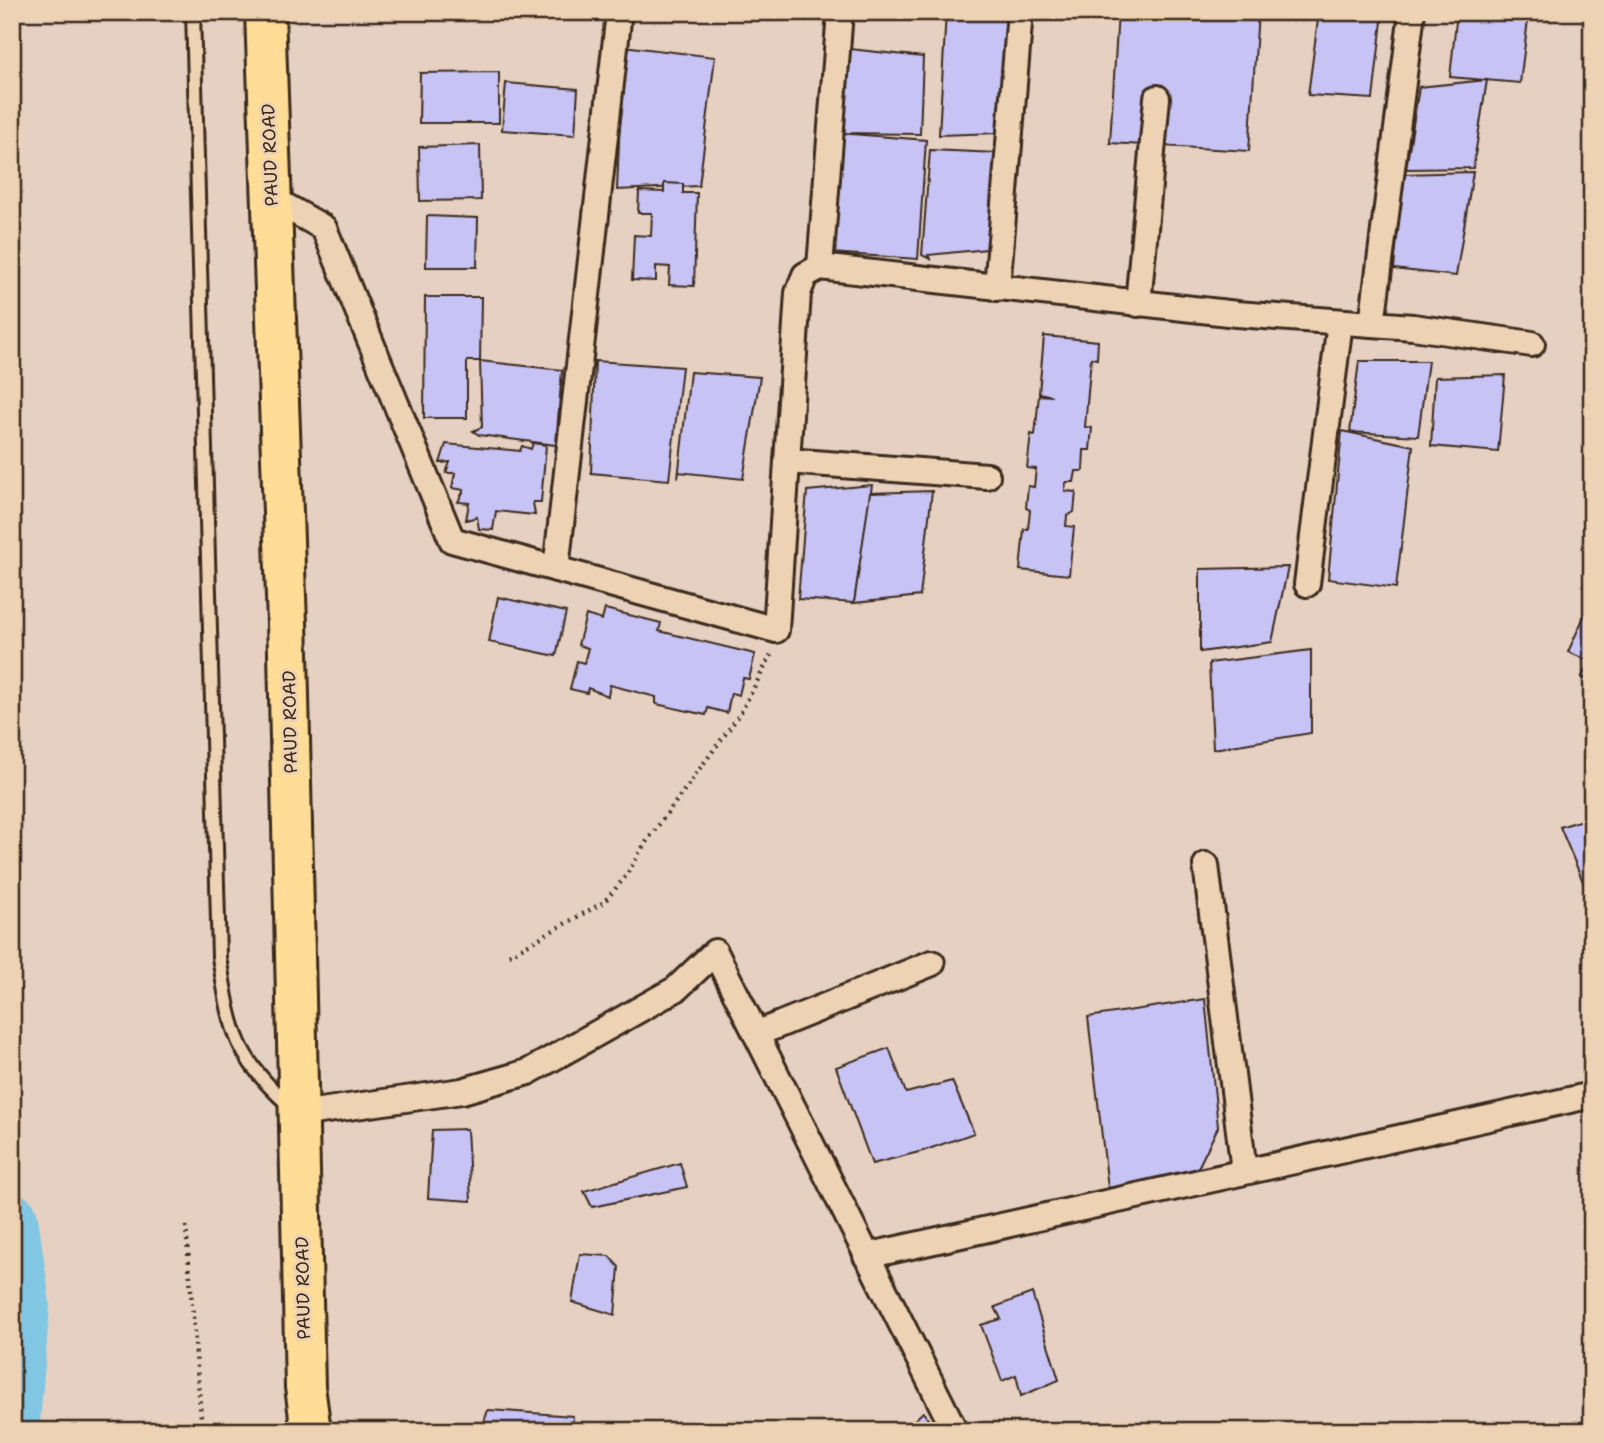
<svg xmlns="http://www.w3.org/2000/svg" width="1604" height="1443" font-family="'Shantell Sans',sans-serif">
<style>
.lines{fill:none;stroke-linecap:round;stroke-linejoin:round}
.river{stroke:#81c6e2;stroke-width:52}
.building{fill:#c7c3f5;stroke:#3b2a1e;stroke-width:2}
.lane-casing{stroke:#3b2a1e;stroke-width:18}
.street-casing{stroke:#3b2a1e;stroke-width:30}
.primary-casing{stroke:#3b2a1e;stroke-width:44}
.path{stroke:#3b2a1e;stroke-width:4.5;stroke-dasharray:2 5;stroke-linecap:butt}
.lane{stroke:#edd3b4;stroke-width:12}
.street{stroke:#edd3b4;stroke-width:24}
.primary{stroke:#ffdd96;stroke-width:38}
.labels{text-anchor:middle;stroke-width:6;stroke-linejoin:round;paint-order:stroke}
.street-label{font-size:18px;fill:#3b2a1e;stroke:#edd3b4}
</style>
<rect width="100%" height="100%" fill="#e5d0c1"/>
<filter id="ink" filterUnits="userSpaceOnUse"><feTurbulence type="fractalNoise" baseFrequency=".0143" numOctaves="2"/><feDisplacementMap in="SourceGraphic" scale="14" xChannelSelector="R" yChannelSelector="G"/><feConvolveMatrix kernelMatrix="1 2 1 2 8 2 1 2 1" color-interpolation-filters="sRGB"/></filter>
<g filter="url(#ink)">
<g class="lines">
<path class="river" d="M12,1219l12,86 -11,126"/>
</g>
<g class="building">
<path d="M946,12h60l-7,121 -60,2z"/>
<path d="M1118,12h140l-9,139 -139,-8z"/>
<path d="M1319,12h64l-10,87 -65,-4z"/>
<path d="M1457,12h72l-9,71 -70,-6z"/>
<path d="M623,46l92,11 -16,129 -82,4z"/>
<path d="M841,48l82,9 -3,77 -81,-1z"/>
<path d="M499,72v51h-80l1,-50z"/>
<path d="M1487,80l-14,88 -67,1 13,-82z"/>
<path d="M506,83l72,6 -3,46 -73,-5z"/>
<path d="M839,133l87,7 -8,119 -88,-6z"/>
<path d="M480,145l1,55 -61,1 -1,-54z"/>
<path d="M930,150l67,3 -10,96 -59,6 2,4 -8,-4z"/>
<path d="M1473,172l-17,104 -62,-7 9,-95z"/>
<path d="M664,183l19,1v9h14l-3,93 -25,-1 1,-18 -14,-1v15l-24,-1 2,-45 17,1 1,-23h-14l1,-22 25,1z"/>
<path d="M427,216l51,2 -1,49h-51z"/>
<path d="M425,297h56l-1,64h-13v57h-43z"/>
<path d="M1044,336l54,5 -1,18 -6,-1 -6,69 7,1 -2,22h-6l-1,21h-7l-2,11h-8l-1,9 11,1 -2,20 -7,4 -1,10 8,1 -5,48 -49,-5 4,-41h4l2,-19 -4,-2 2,-22 6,1 2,-18 -9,-1 4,-34 4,1 4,-40 13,1 -13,-3z"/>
<path d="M480,361l82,9 -6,75 -77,-10 -6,-4 9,-4z"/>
<path d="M595,361l87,6 -13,113 -78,-7z"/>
<path d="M1359,361h69l-10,75 -68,-4z"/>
<path d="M690,372l70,5 -17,102 -64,-7 -1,6z"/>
<path d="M1505,375l-7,77 -67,-6 4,-69z"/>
<path d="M1342,431l71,15 -17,142 -68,-9z"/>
<path d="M533,443l13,2 -5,57h-8l2,13 -39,-4 -3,19 -14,-1 -2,-12 -11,3 3,-17 -11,-1 6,-12 -12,-2 3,-15h-9l4,-11 -10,1 6,-19 74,7 2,-5 9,3z"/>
<path d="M872,485l-18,118 -56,-4 9,-108z"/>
<path d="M932,491l-12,105 -66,7 16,-110z"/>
<path d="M1288,567l-16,75 -72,10v-83z"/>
<path d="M498,597l68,15 -10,44 -67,-14z"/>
<path d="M605,609l56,14 -2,8 96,23 -6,25 -6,-1 -4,17 -8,-2 -4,20 -19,-5 -2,7 -50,-11v-7l-46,-12 -2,11 -20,-8 -1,5 -17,-4 7,-28 7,2 4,-15 -10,-3 8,-30 16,5z"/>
<path d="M1586,612l6,3v57l-3,-1 -4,8 -3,-2 7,-16 -21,-9z"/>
<path d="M1311,650v83l-98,16 -4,-86z"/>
<path d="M1592,817v86l-32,-76z"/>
<path d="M1205,999l13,128 -22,45 -88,16 -20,-171z"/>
<path d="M889,1048l17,45 46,-12 22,52 -51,18 -51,13 -36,-97z"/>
<path d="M467,1129l4,72 -43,-3 4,-68z"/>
<path d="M680,1163l7,24 -95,20 -8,-16z"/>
<path d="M580,1254l29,2 10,11 -4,48 -43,-13z"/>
<path d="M1032,1293l27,87 -38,16 -5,-21 -14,6 -21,-56 20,-6 -6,-12z"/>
<path d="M488,1410l85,6 -1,15h-91z"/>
<path d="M923,1412l13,19h-33z"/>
</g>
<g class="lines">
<defs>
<path id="lane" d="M193,12l26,945c12,71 14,99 71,149"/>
<g id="street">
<path d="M271,198l53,30 128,312 324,90 22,-337 7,-18 15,-8 417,47 176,13 119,17"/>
<path d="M820,267l20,-255"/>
<path d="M997,288l23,-276"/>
<path d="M1138,304l19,-206"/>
<path d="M1372,324l40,-312"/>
<path d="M787,461l200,15"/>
<path d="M556,569l63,-557"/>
<path d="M1307,584l33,-262"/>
<path d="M1206,865l38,306"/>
<path d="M756,1034l176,-71"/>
<path d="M299,1114l163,-23 66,-19 148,-83 39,-37 240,479"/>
<path d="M866,1256l726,-161"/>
</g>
<path id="primary" d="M265,12l23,640 17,735 6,44"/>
</defs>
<use href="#lane" class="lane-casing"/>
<use href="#street" class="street-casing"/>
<use href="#primary" class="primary-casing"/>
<g class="path">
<path d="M509,955l95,-53 22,-26 18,-31 96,-131 31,-59"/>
<path d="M186,1226l16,205"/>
</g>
<use href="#lane" class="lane"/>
<use href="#street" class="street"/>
<use href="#primary" class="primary"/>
</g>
</g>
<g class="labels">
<g class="street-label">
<text transform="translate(270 155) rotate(-92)" y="6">PAUD ROAD</text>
<text transform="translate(290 722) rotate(-91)" y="6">PAUD ROAD</text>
<text transform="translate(303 1288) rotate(-91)" y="6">PAUD ROAD</text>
</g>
</g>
<rect width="1604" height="1443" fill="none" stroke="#edd3b4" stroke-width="42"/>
<rect x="21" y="21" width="1562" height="1401" fill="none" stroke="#3b2a1e" stroke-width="2.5" filter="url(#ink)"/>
</svg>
